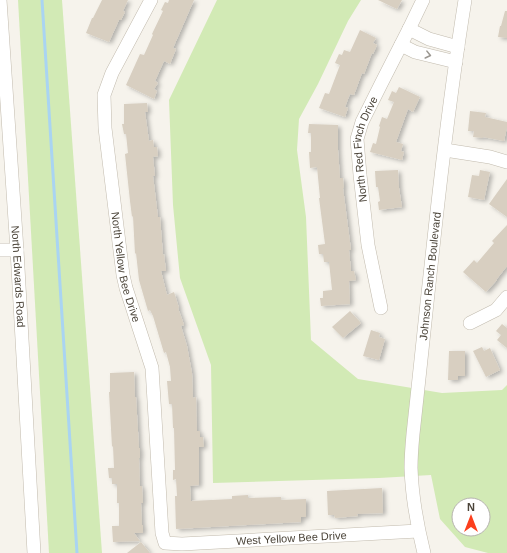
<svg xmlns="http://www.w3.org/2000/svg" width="507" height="553" font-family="Helvetica,sans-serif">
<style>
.green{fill:#d2eab5;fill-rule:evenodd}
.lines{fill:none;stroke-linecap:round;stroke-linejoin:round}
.stream{stroke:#a9d4f2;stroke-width:3}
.building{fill:#d8cfc1;filter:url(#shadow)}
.minor-casing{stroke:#c2bbae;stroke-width:14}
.minor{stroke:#fff;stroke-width:13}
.oneway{stroke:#9c9892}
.labels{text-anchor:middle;stroke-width:4;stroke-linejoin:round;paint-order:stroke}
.street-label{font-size:11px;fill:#4b4439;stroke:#fff}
</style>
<defs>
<filter id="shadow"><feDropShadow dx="3" dy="2" stdDeviation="2" flood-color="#0004"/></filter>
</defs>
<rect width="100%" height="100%" fill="#f6f3ec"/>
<g class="green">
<path d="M18,0h44l40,553h-53z"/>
<path d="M217,0h144l-13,21 -30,63 -19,35 -2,31 9,67 5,123 47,39 84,14 60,-3 5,-5v168h-19l-23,-6 -25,-28 -9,-44 -52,3 -166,5 -2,-118 -31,-87 -7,-73 -4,-105zM459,505h24v24h-24z"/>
</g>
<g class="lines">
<path class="stream" d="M42,0l35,553"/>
</g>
<g class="building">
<path d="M102,0h26l-5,11 2,1 -4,8h-2l-10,22 -23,-9 6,-15h1z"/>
<path d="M169,0h25l-21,48 3,1 -6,15 -6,-3 -9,20 3,2 -4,6 3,2 -3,8 -28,-14 14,-31 4,1 9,-20 -1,-1 11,-23 -2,-1 4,-8 3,1z"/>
<path d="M378,0h24l-5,9z"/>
<path d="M505,11h2v27l-9,-1 2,-11h1z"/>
<path d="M360,30l16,8 -3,5 4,2 -4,9 -1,-1 -8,21 -2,-1 -8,22 -4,-1 -5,13 3,1 -3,9 -26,-9 6,-15 4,1 11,-29 -5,-2 4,-9 3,1 2,-5 6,2z"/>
<path d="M399,87l21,10 -7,15 -5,-3 -12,33 7,2 -2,7 3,1 -2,8 -32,-8 3,-9 3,1 4,-17 -1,-1 3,-9 5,2 7,-17 -6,-2 4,-9 4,2z"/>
<path d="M147,103l1,9h-3l4,29 4,-1 1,7h3l1,9 -5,1 2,19h-2l5,41h2l3,38 1,-1 2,17h-5l6,24 7,-3 5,16h-1l6,17 -3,1 6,20 5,27 1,25 3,-1 1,34h3v6h3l1,10h-5v38l-9,1 1,15 41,-2v-3l16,-1v3l33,-1v3l25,-1v18h-5v5l-125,7 -1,-33h2l-1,-17 -3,1v-10h2l-1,-42h-1l-1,-24h-3l-2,-23h4l-1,-14 -4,-15 -2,1 -11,-37 -3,-6 -2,1 -9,-31 -3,-27 -1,1 -2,-38 -1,1 -2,-16 -5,-47 3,-1 -2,-19h-2l-2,-10h2v-20z"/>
<path d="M470,111l16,2 -1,4 22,5v5l-3,14 -21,-4v1l-10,-1 1,-6h-6z"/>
<path d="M309,124l29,1v25l2,28h3l1,10h-1l8,62h-2l2,21h3l2,9 -7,1 1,23 -29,2 -1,-8h3v-7l9,-1 -3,-28h-5l-1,-8h-4l-1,-9 7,-1 -6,-46h1l-3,-31 -7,1 -1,-16h2v-19h-3z"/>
<path d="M398,170l1,18 3,19 -23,3 -1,-8 2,-1 -2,-14h-2l-1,-16z"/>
<path d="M480,170l10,2 -6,28 -16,-3 4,-22 7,1z"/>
<path d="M507,179v38l-18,-13z"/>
<path d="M507,225v41l-11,14h1l-11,12 -23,-20 11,-12 3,3 17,-20 -2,-2z"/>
<path d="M350,311l11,12 -18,15 -11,-11z"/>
<path d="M502,324l5,4v20l-10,-8 4,-5 -5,-4z"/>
<path d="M371,330l9,3 -1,4 6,2 -6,21 -16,-4z"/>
<path d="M482,347l2,4 6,-3 10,22 -14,7 -13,-26z"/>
<path d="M449,351h16v25h-7v4h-10z"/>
<path d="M134,372l1,25h1l3,51h1v10h-1l1,28h2l1,17h-2l1,22h1v8h-9l6,8 -27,1 -1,-16h7v-23h-2v-19h-5v-6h-3l-1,-10h6l-1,-22 -1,1 -3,-55h1v-19z"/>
<path d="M382,488l1,25 -26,1 1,2 -23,2 -1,-3h-6l-1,-24z"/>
<path d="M141,542l9,11h-23z"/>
</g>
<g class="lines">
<defs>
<g id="minor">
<path id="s1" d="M0,0l17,250 17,303"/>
<path id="s2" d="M151,0l-39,73 -8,22 1,33 18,147 3,13 26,80 10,165 3,10 17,1 236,-13"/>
<path d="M409,29l20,10 29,8"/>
<path d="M401,45l14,7 41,10"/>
<path d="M445,150l45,7 17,5"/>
<path d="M0,250h17"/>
<path id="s3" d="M381,308l-13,-63 -8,-70 -3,-36 5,-17 19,-38 28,-55 14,-29"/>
<path d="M470,323l26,-13 11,-13"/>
<path id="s4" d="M424,553c-7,-28 -12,-56 -13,-85 0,-11 1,-23 2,-34 16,-145 29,-290 52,-434"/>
</g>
</defs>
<use href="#minor" class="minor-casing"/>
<use href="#minor" class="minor"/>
</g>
<defs><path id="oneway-chevron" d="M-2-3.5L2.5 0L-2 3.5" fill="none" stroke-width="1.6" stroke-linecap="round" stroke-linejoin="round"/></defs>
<use class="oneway" href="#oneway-chevron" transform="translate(428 55) rotate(14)"/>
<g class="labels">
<g class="street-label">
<text dy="4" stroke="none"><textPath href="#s3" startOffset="162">North Red Finch Drive</textPath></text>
<text dy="4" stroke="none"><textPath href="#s2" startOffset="280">North Yellow Bee Drive</textPath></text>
<text dy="4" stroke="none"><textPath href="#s1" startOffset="277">North Edwards Road</textPath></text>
<text dy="4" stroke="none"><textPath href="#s4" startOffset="279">Johnson Ranch Boulevard</textPath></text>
<text dy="4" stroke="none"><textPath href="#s2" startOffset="687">West Yellow Bee Drive</textPath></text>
</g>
</g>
<g transform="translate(471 517)"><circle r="19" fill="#ffffff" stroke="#b7b4b0"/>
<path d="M0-3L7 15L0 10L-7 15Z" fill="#fc3f1d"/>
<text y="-6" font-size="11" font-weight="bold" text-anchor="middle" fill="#4b4439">N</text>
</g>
</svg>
